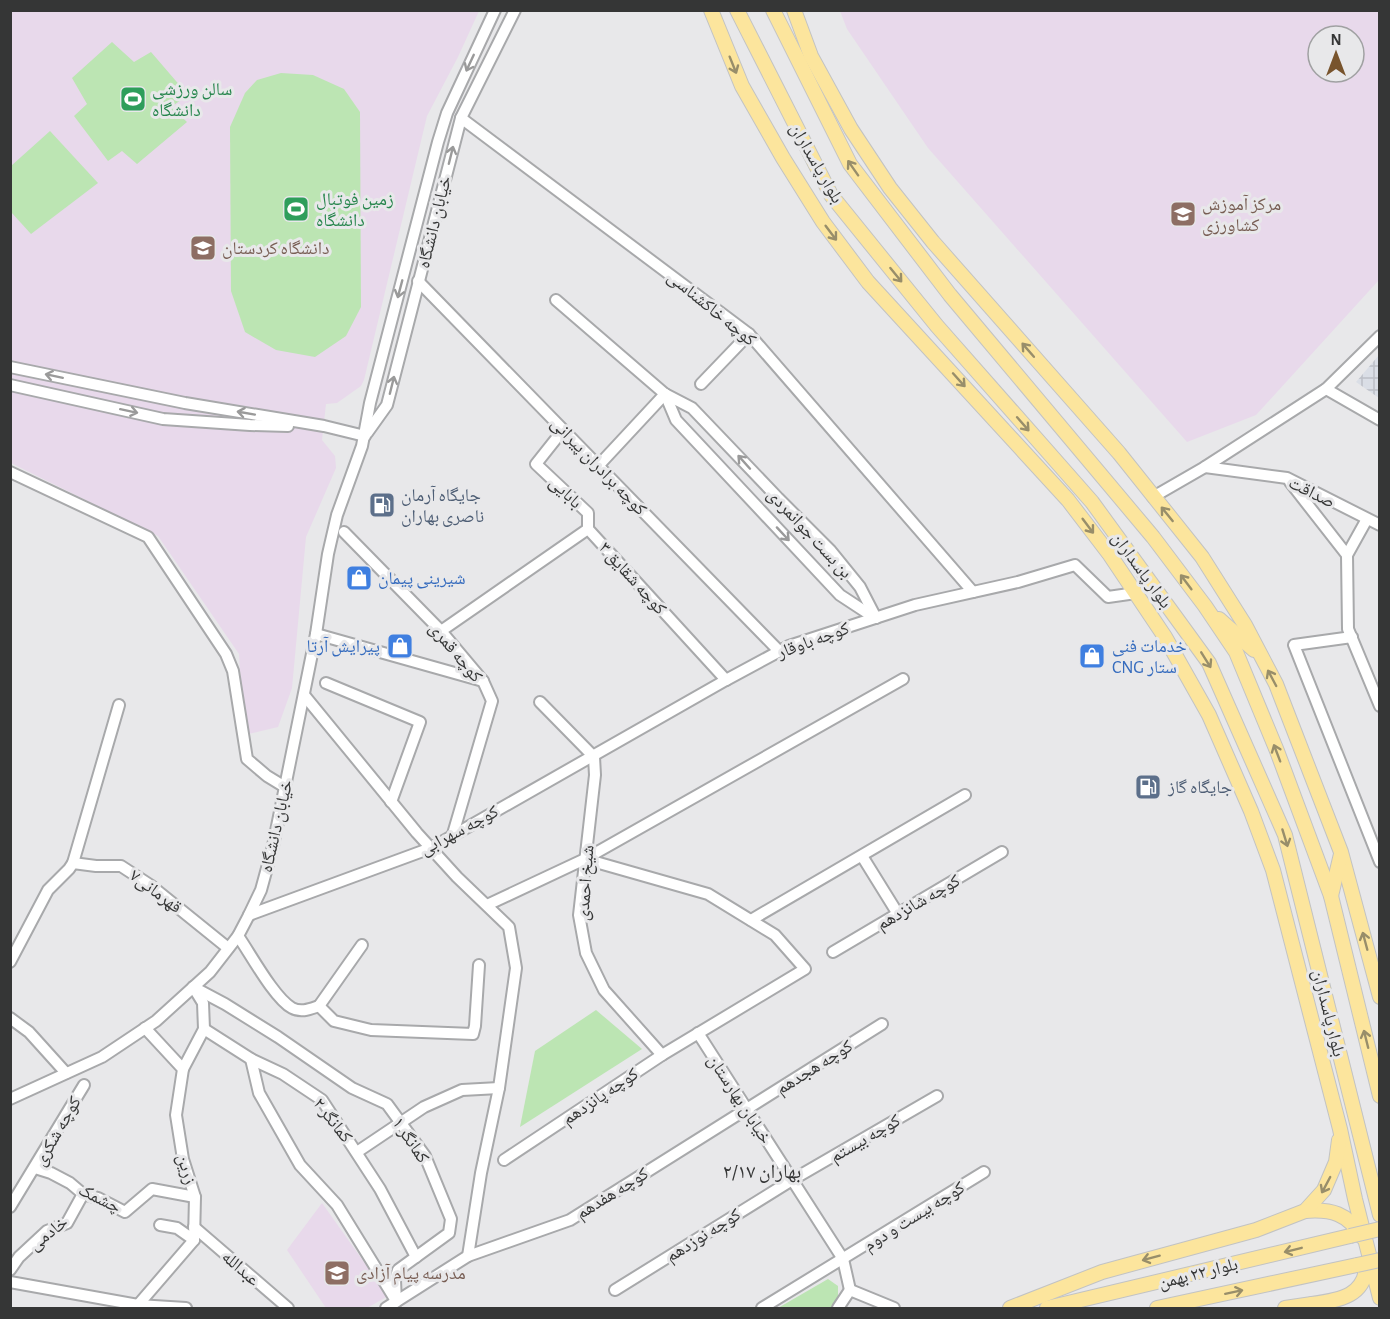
<svg xmlns="http://www.w3.org/2000/svg" width="1390" height="1319" font-family="'Alegreya Sans','Noto Naskh Arabic',sans-serif">
<style>
.industrial{fill:url(#industrial-grid)}
.education{fill:#e8d9eb;fill-rule:evenodd}
.park{fill:#bce5b3}
.lines{fill:none;stroke-linecap:round;stroke-linejoin:round}
.minor-casing{stroke:#a8a9ab;stroke-width:14}
.major-casing{stroke:#c2c3c3;stroke-width:16}
.minor{stroke:#fff;stroke-width:10}
.major{stroke:#fce59d;stroke-width:14}
.major-bridge-casing{stroke:#c2c3c3;stroke-width:16;stroke-linecap:butt}
.major-bridge{stroke:#fce59d;stroke-width:14}
.oneway{stroke:#9a9a9a}
.oneway2{stroke:#988e6a}
.labels{text-anchor:middle;stroke-width:6;stroke-linejoin:round;paint-order:stroke}
.leisure-label{font-size:18px;fill:#27864d;stroke:#e8e8ea;text-anchor:start}
.street-label{font-size:18px;fill:#353636;stroke:#e8e8ea}
.education-label{font-size:18px;fill:#785e54;stroke:#e8e8ea;text-anchor:start}
.service-label{font-size:18px;fill:#4e5e75;stroke:#e8e8ea;text-anchor:start}
.shop-label{font-size:18px;fill:#366cbe;stroke:#e8e8ea;text-anchor:start}
.neighbourhood-label{font-size:20px;fill:#353636;stroke:#e8e8ea}
</style>
<defs>
<pattern id="industrial-grid" width="8" height="8" patternUnits="userSpaceOnUse" patternTransform="scale(1.5)"><rect width="8" height="8" fill="#dadee6"/><path d="M0 4h8M4 0v8" fill="none" stroke="#bcbfc6"/></pattern>
</defs>
<rect width="100%" height="100%" fill="#e8e8ea"/>
<path class="industrial" d="M1379,355v43l-23,-16z"/>
<g class="education">
<path d="M10,11h469l-21,46 -31,59 -63,264 -3,6 -24,17 -11,1 -4,36 13,16 1,12 -30,69 -14,151 -14,39 -34,8 -5,-81 -81,-118 -147,-73z"/>
<path d="M840,11h539v269l-123,135 -69,27 -259,-294 -81,-119zM1318,36h36v36h-36z"/>
<path d="M322,1203l66,93 -21,12h-41l-39,-58z"/>
</g>
<g class="park">
<path d="M112,42l22,20 17,-10 37,43 -17,12 16,15 -50,42 -15,-13 -14,10 -34,-45 13,-12 -15,-26z"/>
<path d="M281,73l32,2 31,14 16,23 1,195 -15,29 -31,21 -39,-7 -31,-18 -14,-41 -1,-164 15,-34 12,-13z"/>
<path d="M50,131l48,52 -67,51 -20,-22v-46z"/>
<path d="M596,1010l46,39 -122,78 15,-76z"/>
<path d="M828,1279l10,7v14l-5,8h-55z"/>
</g>
<g class="lines">
<defs>
<g id="minor">
<path d="M461,118l288,216 224,258"/>
<path d="M418,281l361,370"/>
<path d="M556,300l109,94 27,14 86,90 52,52 30,37 16,31"/>
<path d="M10,367l175,36 139,23 41,10"/>
<path d="M701,384l48,-50"/>
<path d="M10,385l153,34 87,6 38,1"/>
<path d="M1326,389l54,31"/>
<path d="M665,394l11,26 164,175 35,23"/>
<path d="M563,430l-27,34 52,49v16"/>
<path d="M367,433l20,-28 74,-287 54,-108"/>
<path d="M598,466l67,-72"/>
<path d="M1205,467l82,11 93,47"/>
<path d="M10,472l138,65 78,117 7,17 14,88 20,17 18,11"/>
<path d="M1290,482l57,73"/>
<path d="M1153,497l52,-30 121,-78 54,-53"/>
<path d="M1367,519l-20,36 1,74 32,77"/>
<path d="M344,532l97,99 42,50 9,20 -39,133"/>
<path d="M441,631l147,-102 138,151"/>
<path d="M316,634l167,47"/>
<path d="M1352,637l-58,8 86,217"/>
<path d="M326,683l94,39 -29,80"/>
<path d="M304,695l113,138 40,44 52,50 7,41 -17,120 -18,85 -13,83"/>
<path d="M540,702l54,55"/>
<path d="M594,757l1,18 -16,140 7,38 18,37 58,65"/>
<path d="M862,856l36,58"/>
<path d="M73,863l23,3h25l29,19 78,63"/>
<path d="M487,905l98,-46"/>
<path d="M249,915l182,-67 295,-168 63,-34 126,-41 103,-23 57,-17 33,32 28,-4"/>
<path d="M751,920l214,-125"/>
<path d="M238,936c12,17 36,62 54,72 9,5 18,1 27,-2"/>
<path d="M833,952l169,-100"/>
<path d="M10,962l38,-72 21,-21 4,-6 46,-158"/>
<path d="M193,987l32,17 53,33 74,51 35,16 38,52 26,63 -2,14 -51,37 -3,10 1,22"/>
<path d="M319,1006l15,15 37,9 102,4 2,-8 4,-61"/>
<path d="M319,1006l43,-61"/>
<path d="M10,1018l19,14 37,41"/>
<path d="M204,1029l47,30 32,15 39,26 58,89 36,68"/>
<path d="M698,1033l145,226 7,31"/>
<path d="M251,1059l8,34 41,72 37,40 58,94"/>
<path d="M183,1069l21,-40 -1,-26 -8,-13"/>
<path d="M10,1099l92,-42 54,-36 54,-49 28,-36 11,-21 12,-25 12,-44 43,-212 12,-80 9,-39 25,-69 8,-43 68,-261 9,-29 48,-103"/>
<path d="M357,1152l67,-45 38,-17 37,-2"/>
<path d="M504,1160l158,-105 143,-86 -30,-34 -67,-41 -123,-35 318,-180"/>
<path d="M35,1168l16,5 19,10 13,11 15,4 27,14 27,-23 43,8"/>
<path d="M10,1207l74,-122"/>
<path d="M160,1225l17,3 17,12"/>
<path d="M194,1227l94,81"/>
<path d="M10,1270l9,-13 28,-26 20,-8 16,-29"/>
<path d="M10,1282l128,23 48,3"/>
<path d="M615,1290l177,-110 145,-84"/>
<path d="M850,1290l44,18"/>
<path d="M138,1305l56,-65 1,-43 -12,-38 -7,-44 7,-46 -38,-41"/>
<path d="M386,1308l82,-52 102,-36 312,-196"/>
<path d="M762,1308l222,-136"/>
<path d="M838,1308l12,-18"/>
</g>
<g id="major">
<path d="M711,10l31,76 41,72 40,64 45,60 200,218 42,55 55,82 44,78 42,96 22,59 67,259 15,70 25,99"/>
<path d="M737,10l94,185 106,131 155,176 117,161 76,172 95,380"/>
<path d="M773,10l77,154 100,131 203,242 52,69 31,46 41,99 54,145 49,200"/>
<path d="M794,10l17,46 40,73 39,59 43,54 186,211 83,104 43,68 31,59 65,168 39,145"/>
<path d="M1219,619l35,31"/>
<path d="M1331,896l10,-42"/>
<path d="M1305,1211c26,-2 43,2 57,26"/>
<path d="M1312,1304c29,-4 54,-8 55,-42"/>
<path d="M1010,1308l92,-36 154,-42 49,-19 19,-21 12,-28 3,-22"/>
<path d="M1047,1308l303,-72"/>
<path d="M1157,1308l200,-43"/>
<path d="M1285,1308l27,-4 9,2"/>
</g>
</defs>
<use href="#minor" class="minor-casing"/>
<use href="#major" class="major-casing"/>
<use href="#minor" class="minor"/>
<use href="#major" class="major"/>
<defs>
<g id="major-bridge">
<path d="M1350,1236l30,-7"/>
<path d="M1357,1265l23,-5"/>
</g>
</defs>
<use href="#major-bridge" class="major-bridge-casing"/>
<use href="#major-bridge" class="major-bridge"/>
</g>
<defs><path id="oneway-shaft" d="M-6 0H5M1.5-3L5.5 0L1.5 3" fill="none" stroke-width="1.6" stroke-linecap="round" stroke-linejoin="round" transform="scale(1.5)"/></defs>
<g class="oneway">
<use href="#oneway-shaft" transform="translate(470 63) rotate(115)"/>
<use href="#oneway-shaft" transform="translate(451 155) rotate(-76)"/>
<use href="#oneway-shaft" transform="translate(400 289) rotate(105)"/>
<use href="#oneway-shaft" transform="translate(54 376) rotate(-168)"/>
<use href="#oneway-shaft" transform="translate(392 385) rotate(-76)"/>
<use href="#oneway-shaft" transform="translate(129 411) rotate(12)"/>
<use href="#oneway-shaft" transform="translate(246 413) rotate(-170)"/>
<use href="#oneway-shaft" transform="translate(744 462) rotate(-132)"/>
<use href="#oneway-shaft" transform="translate(783 534) rotate(47)"/>
</g>
<g class="oneway2">
<use href="#oneway-shaft" transform="translate(733 65) rotate(68)"/>
<use href="#oneway-shaft" transform="translate(853 168) rotate(-125)"/>
<use href="#oneway-shaft" transform="translate(831 233) rotate(53)"/>
<use href="#oneway-shaft" transform="translate(896 275) rotate(51)"/>
<use href="#oneway-shaft" transform="translate(1028 350) rotate(-131)"/>
<use href="#oneway-shaft" transform="translate(959 380) rotate(48)"/>
<use href="#oneway-shaft" transform="translate(1023 424) rotate(49)"/>
<use href="#oneway-shaft" transform="translate(1167 514) rotate(-129)"/>
<use href="#oneway-shaft" transform="translate(1088 526) rotate(53)"/>
<use href="#oneway-shaft" transform="translate(1186 582) rotate(-127)"/>
<use href="#oneway-shaft" transform="translate(1206 660) rotate(58)"/>
<use href="#oneway-shaft" transform="translate(1272 678) rotate(-118)"/>
<use href="#oneway-shaft" transform="translate(1277 753) rotate(-111)"/>
<use href="#oneway-shaft" transform="translate(1285 838) rotate(73)"/>
<use href="#oneway-shaft" transform="translate(1365 941) rotate(-105)"/>
<use href="#oneway-shaft" transform="translate(1366 1039) rotate(-104)"/>
<use href="#oneway-shaft" transform="translate(1326 1185) rotate(118)"/>
<use href="#oneway-shaft" transform="translate(1293 1250) rotate(166)"/>
<use href="#oneway-shaft" transform="translate(1151 1258) rotate(165)"/>
<use href="#oneway-shaft" transform="translate(1234 1292) rotate(-12)"/>
</g>
<defs>
<symbol id="stadium-square" viewBox="-11 -11 22 22"><rect x="-9" y="-9" width="18" height="18" rx="4" fill="#2e9e5b" stroke="#e8e8ea"/><path d="M0-5a6.5 5 0 1 0 0 10a6.5 5 0 1 0 0-10ZM-3.5-1.8h7v3.6h-7Z" fill="#fff"/></symbol>
<symbol id="university-square" viewBox="-11 -11 22 22"><rect x="-9" y="-9" width="18" height="18" rx="4" fill="#8d6e63" stroke="#e8e8ea"/><path d="M0-5L7-2L0 1L-7-2ZM-4 1L0 2.5L4 1V4Q0 6-4 4Z" fill="#fff"/></symbol>
<symbol id="fuel-square" viewBox="-11 -11 22 22"><rect x="-9" y="-9" width="18" height="18" rx="4" fill="#5c6f8a" stroke="#e8e8ea"/><path d="M-5.5-6h7V0h2V4h1.3V-2.5L3-4.5l.8-.8L6-3V5H2.5V1h-1V6h-7ZM-4.2-4.7v3.2H.2V-4.7Z" fill="#fff"/></symbol>
<symbol id="shop-square" viewBox="-11 -11 22 22"><rect x="-9" y="-9" width="18" height="18" rx="4" fill="#3f7fe0" stroke="#e8e8ea"/><path d="M-5-2.5h2.3a2.7 3.5 0 0 1 5.4 0H5L5.5 6h-11ZM-1.5-2.5h3a1.5 2.3 0 0 0-3 0Z" fill="#fff"/></symbol>
<symbol id="school-square" viewBox="-11 -11 22 22"><rect x="-9" y="-9" width="18" height="18" rx="4" fill="#8d6e63" stroke="#e8e8ea"/><path d="M0-5L7-2L0 1L-7-2ZM-4 1L0 2.5L4 1V4Q0 6-4 4Z" fill="#fff"/></symbol>
</defs>
<g fill-rule="evenodd">
<use href="#stadium-square" x="118" y="84" width="30" height="30"/>
<use href="#stadium-square" x="281" y="194" width="30" height="30"/>
<use href="#university-square" x="1168" y="199" width="30" height="30"/>
<use href="#university-square" x="188" y="233" width="30" height="30"/>
<use href="#fuel-square" x="367" y="490" width="30" height="30"/>
<use href="#shop-square" x="344" y="563" width="30" height="30"/>
<use href="#shop-square" x="385" y="631" width="30" height="30"/>
<use href="#shop-square" x="1077" y="641" width="30" height="30"/>
<use href="#fuel-square" x="1133" y="772" width="30" height="30"/>
<use href="#school-square" x="322" y="1258" width="30" height="30"/>
</g>
<g class="labels">
<g class="leisure-label">
<text x="152" y="95">سالن ورزشی<tspan x="152" dy="21">دانشگاه</tspan></text>
<text x="316" y="205">زمین فوتبال<tspan x="316" dy="21">دانشگاه</tspan></text>
</g>
<g class="street-label">
<text transform="translate(817 163) rotate(60)" y="6">بلوار پاسداران</text>
<text transform="translate(434 222) rotate(-76)" y="6">خیابان دانشگاه</text>
<text transform="translate(712 308) rotate(39)" y="6">کوچه خاکشناسی</text>
<text transform="translate(599 466) rotate(46)" y="6">کوچه برادران پیرانی</text>
<text transform="translate(566 492) rotate(44)" y="6">بابایی</text>
<text transform="translate(1312 492) rotate(26)" y="6">صداقت</text>
<text transform="translate(810 533) rotate(47)" y="6">بن بست جوانمردی</text>
<text transform="translate(1142 570) rotate(54)" y="6">بلوار پاسداران</text>
<text transform="translate(633 578) rotate(48)" y="6">کوچه شقایق ۳</text>
<text transform="translate(813 640) rotate(-20)" y="6">کوچه باوقار</text>
<text transform="translate(456 652) rotate(50)" y="6">کوچه قمری</text>
<text transform="translate(276 826) rotate(-77)" y="6">خیابان دانشگاه</text>
<text transform="translate(459 830) rotate(-28)" y="6">کوچه سهرابی</text>
<text transform="translate(585 883) rotate(-86)" y="6">شیخ احمدی</text>
<text transform="translate(156 891) rotate(37)" y="6">قهرمانی۷</text>
<text transform="translate(918 902) rotate(-30)" y="6">کوچه شانزدهم</text>
<text transform="translate(1329 1013) rotate(76)" y="6">بلوار پاسداران</text>
<text transform="translate(814 1067) rotate(-32)" y="6">کوچه هجدهم</text>
<text transform="translate(600 1096) rotate(-34)" y="6">کوچه پانزدهم</text>
<text transform="translate(740 1099) rotate(57)" y="6">خیابان بهارستان</text>
<text transform="translate(333 1120) rotate(52)" y="6">کمانگر ۲</text>
<text transform="translate(57 1131) rotate(-60)" y="6">کوچه شکری</text>
<text transform="translate(865 1138) rotate(-30)" y="6">کوچه بیستم</text>
<text transform="translate(411 1140) rotate(56)" y="6">کمانگر ۱</text>
<text transform="translate(187 1169) rotate(74)" y="6">زرین</text>
<text transform="translate(612 1193) rotate(-32)" y="6">کوچه هفدهم</text>
<text transform="translate(100 1198) rotate(26)" y="6">چشمک</text>
<text transform="translate(914 1216) rotate(-32)" y="6">کوچه بیست و دوم</text>
<text transform="translate(48 1233) rotate(-38)" y="6">خادمی</text>
<text transform="translate(703 1235) rotate(-32)" y="6">کوچه نوزدهم</text>
<text transform="translate(241 1268) rotate(41)" y="6">عبدالله</text>
<text transform="translate(1198 1273) rotate(-14)" y="6">بلوار ۲۲ بهمن</text>
</g>
<g class="education-label">
<text x="1202" y="210">مرکز آموزش<tspan x="1202" dy="21">کشاورزی</tspan></text>
<text x="222" y="254">دانشگاه کردستان</text>
<text x="356" y="1279">مدرسه پیام آزادی</text>
</g>
<g class="service-label">
<text x="401" y="501">جایگاه آرمان<tspan x="401" dy="21">ناصری بهاران</tspan></text>
<text x="1168" y="793">جایگاه گاز</text>
</g>
<g class="shop-label">
<text x="378" y="584">شیرینی پیمان</text>
<text x="380" y="652" text-anchor="end">پیرایش آرتا</text>
<text x="1112" y="652">خدمات فنی‌<tspan x="1112" dy="21">CNG ستار</tspan></text>
</g>
<g class="neighbourhood-label">
<text x="762" y="1178">۲/۱۷ بهاران</text>
</g>
</g>
<rect width="1390" height="1319" fill="none" stroke="#353636" stroke-width="24"/>
<g transform="translate(1336 54)"><circle r="28" fill="#e8e8ea" stroke="#a0a1a2" stroke-width="1.5"/>
<path d="M0-4.5L10 22L0 15L-10 22Z" fill="#78542d"/>
<text y="-9" font-size="16" font-weight="bold" text-anchor="middle" fill="#353636">N</text>
</g>
</svg>
